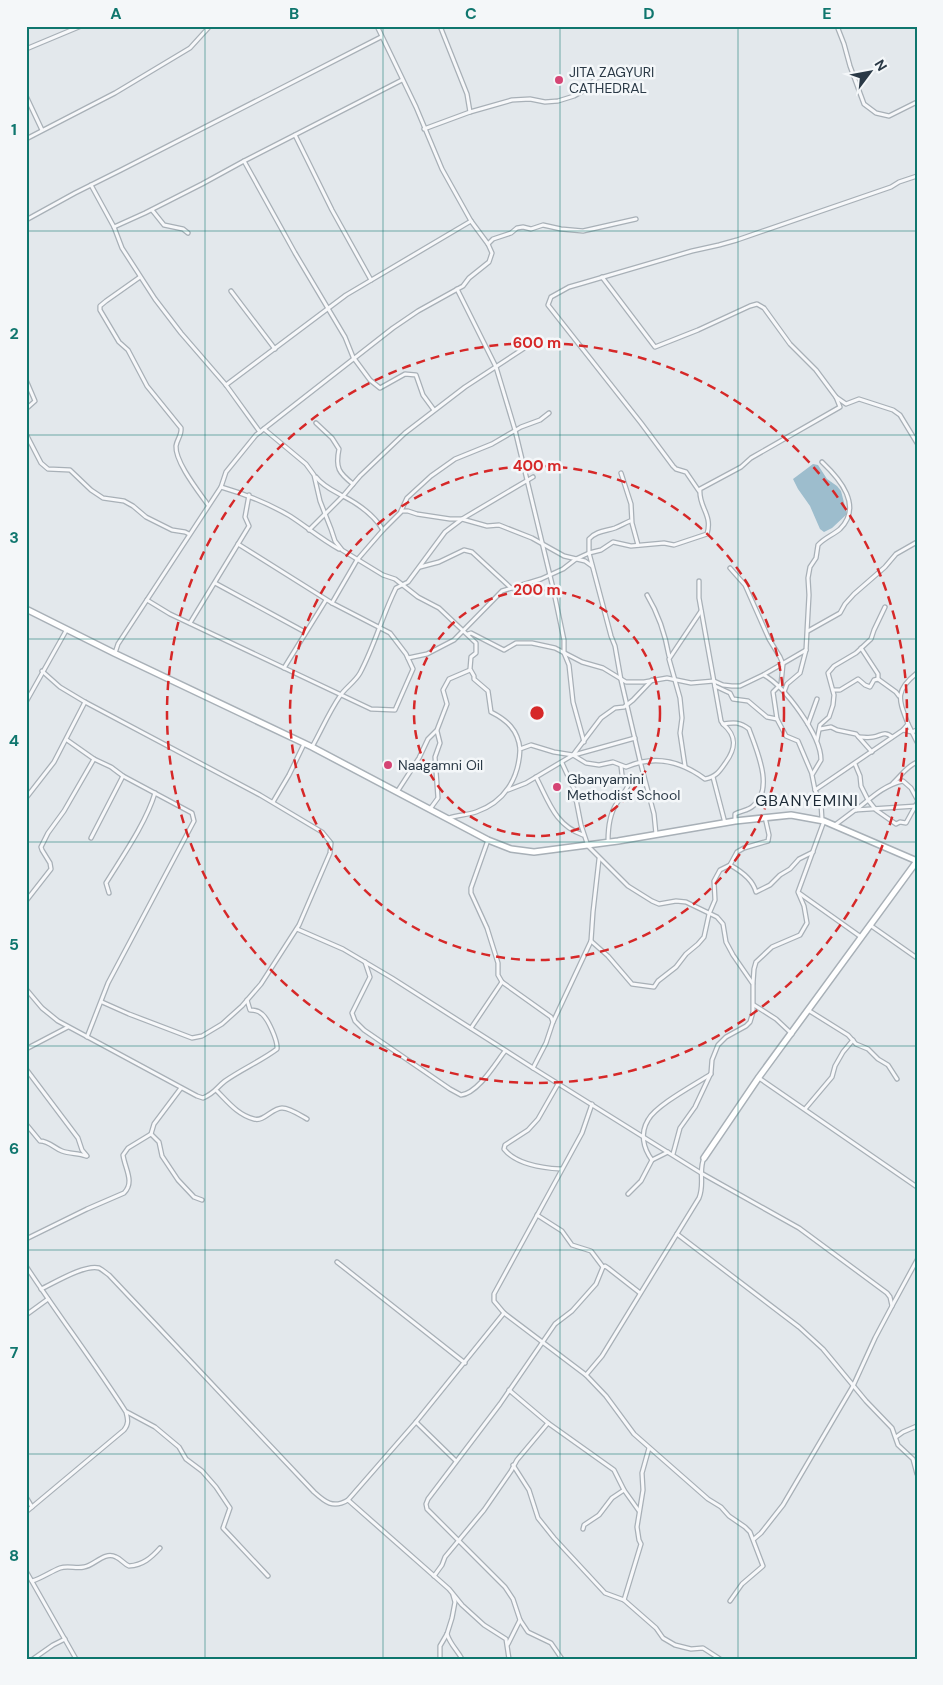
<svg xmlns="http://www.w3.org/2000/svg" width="943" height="1685" font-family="'DM Sans',sans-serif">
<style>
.water{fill:#9dbdcd}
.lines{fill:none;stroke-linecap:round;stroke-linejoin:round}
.street-casing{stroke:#a8b0b7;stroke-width:5.5}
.secondary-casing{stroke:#a8b0b7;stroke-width:8}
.street{stroke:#f7f8fa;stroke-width:3}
.secondary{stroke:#fff;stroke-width:5}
.grid{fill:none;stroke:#0f766e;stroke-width:1;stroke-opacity:0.55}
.ring{fill:none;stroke:#d62828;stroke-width:2.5;stroke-dasharray:9 6}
.poi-dot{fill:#d54474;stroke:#f4f7f9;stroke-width:2}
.labels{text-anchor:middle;stroke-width:5;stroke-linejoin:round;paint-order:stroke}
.poi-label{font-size:14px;fill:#2a3946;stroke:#f4f7f9;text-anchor:start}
.quarter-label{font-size:16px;letter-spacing:1px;fill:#1c2a36;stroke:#f4f7f9}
.centre{fill:#d62828;stroke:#f4f7f9;stroke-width:2.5}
.ring-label{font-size:15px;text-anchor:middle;font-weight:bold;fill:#d62828;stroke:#f4f7f9;stroke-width:5;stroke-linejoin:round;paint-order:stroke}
.neatline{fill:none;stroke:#0f766e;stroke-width:2}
.grid-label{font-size:16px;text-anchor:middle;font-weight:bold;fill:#0f766e}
</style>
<rect width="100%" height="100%" fill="#e3e8ec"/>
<path class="water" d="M813,464l5,1 9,14 10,7 4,5 6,23 -15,14 -8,4 -4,-3 -10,-23 -12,-17 -5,-10z"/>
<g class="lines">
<defs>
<g id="street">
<path d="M440,26l27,68 3,18"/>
<path d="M837,26l7,18 6,22 14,38 12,9 13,3 28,-14"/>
<path d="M26,49l55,-23"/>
<path d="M26,96l16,34"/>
<path d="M424,129l46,-17 42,-12 18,-1 15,3 13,-1 16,-5 9,-5 14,-13 16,-6"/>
<path d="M295,135l37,75 39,70"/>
<path d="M26,139l89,-46 75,-45 20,-22"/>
<path d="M244,161l51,92 50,84 8,20 17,23 10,8 25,-14 11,1 7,20 11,15"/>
<path d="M91,185l23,42 8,21 33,51 26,34 45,52 34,47"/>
<path d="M152,210l12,15 19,4 5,4"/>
<path d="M26,220l49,-27 46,-23 260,-133"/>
<path d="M114,227l31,-14 57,-29 42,-23 158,-81"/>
<path d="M488,244l5,-5 18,-6 6,-5 6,-1 8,2 12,-4 18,4 22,2 53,-12"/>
<path d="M140,277l-34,24 -6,5v4l19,32 9,8 19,36 34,42c1,7 -4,11 -5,18 -1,16 23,46 32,59"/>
<path d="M602,277l53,70 43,-17 52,-24 7,-2 7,4 26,36 26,26 20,27 10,7 13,-5 34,11 7,5 17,28"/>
<path d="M457,289l39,78 19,63 38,158 11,52v13l5,12 4,37 11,40"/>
<path d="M231,291l44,58"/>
<path d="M26,380l9,21 -9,8"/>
<path d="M226,385l120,-90 125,-74"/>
<path d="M316,423l16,15 7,11c-4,19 0,24 14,35"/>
<path d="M264,429l42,35 8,11 6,26 11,28 4,12 7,9 41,25 12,4 23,18 21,11 37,35v10l-5,4 -1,12 4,7v3l14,12 3,21c16,8 27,18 29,37"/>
<path d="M26,434l15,29 7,6 22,1 21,20 12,8 21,3 9,5 13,11 26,13 13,2 4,2"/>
<path d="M621,473l10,31 1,19 6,22"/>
<path d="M316,477c7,9 16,13 25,18 16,8 33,20 42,35l19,-19h6l9,3 33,5h12l25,7 12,-1 33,13 32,18 21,5 7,5"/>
<path d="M221,487c24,7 47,16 69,29 17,11 31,23 49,33"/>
<path d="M699,491l-13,-19 -10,-3 -3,-3 -32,-43 -93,-118 3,-8 18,-10 14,-4 109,-32 27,-6 18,-5 154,-53 8,-5 18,-6"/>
<path d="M401,511l6,-13 24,-22 24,-17 37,-15 29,-17 19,-7 9,-7"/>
<path d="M630,521c-5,2 -10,5 -15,7 -9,3 -19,3 -26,11v14l22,83 4,10 6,34 19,81 14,53 2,20"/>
<path d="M309,530l34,-34 17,-20 45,-43 60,-46 64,-42"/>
<path d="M420,567l19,-5 25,-12 8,2 39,36"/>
<path d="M730,568l15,17 24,54 11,18 3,7 -2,20 -8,8 4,27"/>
<path d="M699,581v17l22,123 2,3c11,-2 17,-2 26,5 7,20 26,60 4,77 -4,4 -12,5 -18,8v7"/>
<path d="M215,583l90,49"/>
<path d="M647,595c12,20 18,38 22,61"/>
<path d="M147,600l23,14 201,95 24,1 18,-41 -7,-15 -16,-21 -58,-30 -94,-59"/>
<path d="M332,603l25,-43 26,-30"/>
<path d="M190,623l59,-97 -4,-9 4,-22"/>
<path d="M808,631l32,-18 5,-9 9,-10 31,-27 11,-13 21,-12"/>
<path d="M468,634l3,-1 33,17 12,-7h16l23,5 27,14 21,6 23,14h18l23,-4 24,5 23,-2 9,4 9,1h8l23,-11 43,-25"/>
<path d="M861,648l17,26v5"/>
<path d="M115,653l3,-9 103,-157 5,-15 30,-37 137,-107 25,-17 45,-25 6,-8 20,-16 3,-9 -4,-9 -17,-23 -29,-52 -26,-62 -39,-81"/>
<path d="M408,658l19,-4 27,-14 48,-49 39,-12 22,-10 13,-10 13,-6 12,-3 12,-8 18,4 33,-3 10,2 33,-11c6,-20 -9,-27 -7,-45l41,-22 10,-9 89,-51 -4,-10"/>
<path d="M284,668l42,-68"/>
<path d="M42,671l18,16 25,15 175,93 62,37 9,11 -1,10 -31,72 -38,59 -19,22 -20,18 -20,12 -10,2 -63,-24 -27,-12"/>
<path d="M764,675c21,12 57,60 57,85l-9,15 3,15 6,13 1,17"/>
<path d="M715,686l15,7 3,6 15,2 19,16 10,2 9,17 12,5 14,33"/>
<path d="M833,690h7l18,-11 7,6 5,2 4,-7 4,-1 18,13 3,4"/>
<path d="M784,692l3,-8 13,-11 6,-23 3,-55 -1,-17 2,-11 6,-9 2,-13c6,-7 15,-10 22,-16 23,-23 0,-50 -18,-67"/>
<path d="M26,702l41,-73"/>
<path d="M808,724l9,-25"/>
<path d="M908,724l9,18"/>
<path d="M820,729l11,-2 6,3 19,4 16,18"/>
<path d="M903,730l9,2 5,-2"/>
<path d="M859,737c5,0 9,1 14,0 8,-1 11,-7 19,0"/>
<path d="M67,740l27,19 17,8 12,9 69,37 2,8 -86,162 -21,54"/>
<path d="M817,740l3,-15 9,-8 4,-12 1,-10 -6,-22 6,-7 22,-13 15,-14 3,-9 11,-23"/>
<path d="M312,747c9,-16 17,-35 28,-51 5,-8 15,-14 20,-23 15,-28 22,-57 36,-85l12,-6 37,-50 17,-13 71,-42"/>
<path d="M574,755l61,-17"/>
<path d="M562,763l12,26 7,36 7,21 40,40 24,15 7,3 17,-3 10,1 31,15 6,7 3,18 7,13 20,29v28l-3,10 -4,4 -20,11 -8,8 -6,15 -1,13 -16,34 -15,21 -7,26"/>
<path d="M855,764l5,12 1,10 7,14 8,10 20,14 4,-2 6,1 11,-20"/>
<path d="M685,766l-5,-33 2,-15 -2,-20 -11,-39 32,-48"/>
<path d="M536,777c13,25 19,48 47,58"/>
<path d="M713,777l12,46"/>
<path d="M893,783c9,-8 13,-16 24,-21"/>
<path d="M508,790l18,-7 47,-28 28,-37 14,-10 9,-1 9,-7 19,-20"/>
<path d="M815,790l88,-60 5,-6c-9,-24 -14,-33 9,-51"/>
<path d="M397,792l22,-34 9,-19 9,-9 10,-26 -4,-14 6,-11 21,-9"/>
<path d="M26,798l28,-36 31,-60"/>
<path d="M273,802l16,-27 15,-31"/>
<path d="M430,809l8,-11 -3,-41 5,-14 -3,-12"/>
<path d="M856,810c15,-12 28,-25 47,-29l8,7 6,11"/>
<path d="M449,818c9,-3 18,-3 27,-6 29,-10 43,-34 44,-63l11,-4 23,7 19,3 13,8 13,2 14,-3 13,5c28,-12 55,-6 79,12 11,-2 15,-8 21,-17 10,-14 11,-26 -3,-38"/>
<path d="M835,825l20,-15 62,-4"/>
<path d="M91,838l32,-62"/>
<path d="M488,840l-17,48v5l16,35 11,35v12l4,7 49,35 2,5 -7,21 -13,25 168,105 98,55 88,65 3,4 2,9 -17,32 -22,48 -70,119 -22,28 -7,6"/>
<path d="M608,842c0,-13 1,-28 9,-39 4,-7 9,-11 12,-20l-7,-8 -1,-9"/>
<path d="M730,865c11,6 23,15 26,27l14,-7 10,-10 10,-6 9,-10 14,-7"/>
<path d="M109,893l-3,-10c16,-26 40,-60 49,-90"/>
<path d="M799,893l62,44"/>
<path d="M26,901l25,-32 -1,-6 -8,-13 -1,-3 7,-14 16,-22 30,-52"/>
<path d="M870,925l47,33"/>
<path d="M297,929l46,20 49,29 141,90"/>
<path d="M591,941l17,15 24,28 22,3 4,-6 18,-14 10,-13 12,-10 6,-7 5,-23 6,-14 -1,-19 6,-11 10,-5 7,-13 7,-4 24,-7 1,-6 -4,-18"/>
<path d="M365,962l5,15 -18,36 3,8 9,9 86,59 11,6c17,-2 34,-31 44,-44"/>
<path d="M753,983l1,-14 2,-7 16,-15 28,-12 7,-12 -3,-17 -6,-14 26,-71"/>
<path d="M26,989l16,19 16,13 139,75 6,2c12,-5 13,-10 22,-17 17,-12 36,-20 52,-32 1,-8 -9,-30 -15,-35 -3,-3 -7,-4 -12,-4l-3,-10"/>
<path d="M754,1005l22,14 16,15"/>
<path d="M808,1010l40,25 8,9 12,5 10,10 10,6 9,14"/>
<path d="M553,1022l38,-81 2,-29 6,-53"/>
<path d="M471,1028l31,-46"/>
<path d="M26,1049l42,-22"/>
<path d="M26,1069l52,69 4,12 5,6"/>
<path d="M759,1078l158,109"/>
<path d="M558,1084l-20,35 -10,11 -23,15 -1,4c12,15 39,19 57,20"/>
<path d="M217,1091c11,11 21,24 37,28 10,3 18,-11 28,-11 8,0 18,7 25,11"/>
<path d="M592,1104l-10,29 -88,161v7l10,12 82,62 20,21 28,38 74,65 13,8 8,9 16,11 5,5 13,34 -21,18 -12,17"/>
<path d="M805,1109l27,-32 3,-11 8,-14 10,-12"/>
<path d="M26,1124l14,17c9,0 14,7 22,10 8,3 16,2 24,5"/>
<path d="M151,1134l8,8 3,14 16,24 16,17 8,3"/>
<path d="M652,1160l16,-8"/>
<path d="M628,1194l13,-13 11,-21c-9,-12 -12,-27 -4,-40 8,-15 48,-36 63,-46"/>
<path d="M537,1215l25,16 10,14 19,6 12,16"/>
<path d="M677,1234l122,93 24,22 43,52 26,27 6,17 15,14 4,15"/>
<path d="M26,1239l61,-30 37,-16c11,-11 1,-24 -1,-38l5,-7 23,-14 3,-10 27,-36"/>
<path d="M337,1262l128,101"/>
<path d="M26,1266c32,49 68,96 100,146 2,7 3,12 -2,18l-98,82"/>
<path d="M41,1289c13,-6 44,-25 58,-21 4,2 7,5 10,7l205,217c11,10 19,17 34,8l101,89 13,16 22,20 22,14 3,20"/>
<path d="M892,1306l25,-46"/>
<path d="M26,1315l22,-16"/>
<path d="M586,1375l16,-19 97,-158c6,-14 -1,-27 5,-40"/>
<path d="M509,1390l39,33 66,47 10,20 15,21"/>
<path d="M127,1412l28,15 24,20 7,12 16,12 14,16 14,21 -7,20 45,48"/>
<path d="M416,1422l40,39"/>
<path d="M896,1437l7,-5 14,-6"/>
<path d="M513,1465l16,25 9,28 16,20 51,55 19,7 32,28 7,10 12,7 16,4 12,-1 17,11"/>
<path d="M26,1497l6,10"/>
<path d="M348,1500l68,-78 88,-109"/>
<path d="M583,1529l1,-4 15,-10 13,-17 12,-8"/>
<path d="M26,1571l50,88"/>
<path d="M434,1576l8,-11 3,-8 39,-47 27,-39 6,-11 31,-37"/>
<path d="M32,1581c10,-3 18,-9 28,-13 8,-3 16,1 24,-1 10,-1 20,-16 32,-10 5,2 8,7 13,9 14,-1 22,-8 31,-18"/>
<path d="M624,1600l17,-56 -2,-4 -2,-13 6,-37 -1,-17 7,-25"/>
<path d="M520,1620l8,12 23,11 11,16"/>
<path d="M447,1634c3,10 10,16 15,25"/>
<path d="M508,1644l12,-24 -7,-21 -8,-12 -78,-78 -1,-5 2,-5 72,-95 55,-80 17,-13 24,-27 7,-17 2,-1 3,2 32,25"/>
<path d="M33,1659l20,-14 12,-6"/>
<path d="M440,1659v-13l7,-12 5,-16 3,-16 -2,-7"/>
</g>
<g id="secondary">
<path d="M26,609l88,44 198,94 176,93 23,9 23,3 84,-11 117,-20 56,-6 33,6 93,40"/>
<path d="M704,1158l55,-81 158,-216"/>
</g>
</defs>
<use href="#street" class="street-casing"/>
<use href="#secondary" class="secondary-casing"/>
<use href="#street" class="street"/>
<use href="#secondary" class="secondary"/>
</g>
<path class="grid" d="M205,26v1633M383,26v1633M560,26v1633M738,26v1633M26,231h891M26,435h891M26,639h891M26,842h891M26,1046h891M26,1250h891M26,1454h891"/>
<g class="ring">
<circle cx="537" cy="713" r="123"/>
<circle cx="537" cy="713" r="247"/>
<circle cx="537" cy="713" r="370"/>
</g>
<g class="poi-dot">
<circle cx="559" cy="80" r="5"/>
<circle cx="388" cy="765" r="5"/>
<circle cx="557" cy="787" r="5"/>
</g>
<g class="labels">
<g class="poi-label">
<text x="569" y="77">JITA ZAGYURI<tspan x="569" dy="16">CATHEDRAL</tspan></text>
<text x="398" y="770">Naagamni Oil</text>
<text x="567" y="784">Gbanyamini<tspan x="567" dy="16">Methodist School</tspan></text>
</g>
<g class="quarter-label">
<text x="807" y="806">GBANYEMINI</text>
</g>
</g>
<circle cx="537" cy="713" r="8" class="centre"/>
<g class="ring-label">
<text x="537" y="348">600 m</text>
<text x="537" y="471">400 m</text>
<text x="537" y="595">200 m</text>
</g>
<rect width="943" height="1685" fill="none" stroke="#f4f7f9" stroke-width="55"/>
<g transform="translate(870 72) rotate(58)" stroke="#f4f7f9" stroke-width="4" paint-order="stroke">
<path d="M0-4L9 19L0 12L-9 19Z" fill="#2a3946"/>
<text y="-8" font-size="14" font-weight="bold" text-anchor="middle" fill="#2a3946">N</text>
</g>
<rect x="28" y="28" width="888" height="1630" class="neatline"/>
<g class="grid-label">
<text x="116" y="19">A</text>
<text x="294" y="19">B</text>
<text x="471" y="19">C</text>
<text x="649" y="19">D</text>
<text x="827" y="19">E</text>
<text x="14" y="135">1</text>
<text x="14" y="339">2</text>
<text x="14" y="543">3</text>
<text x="14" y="746">4</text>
<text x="14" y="950">5</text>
<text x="14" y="1154">6</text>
<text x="14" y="1358">7</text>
<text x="14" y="1561">8</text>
</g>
</svg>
